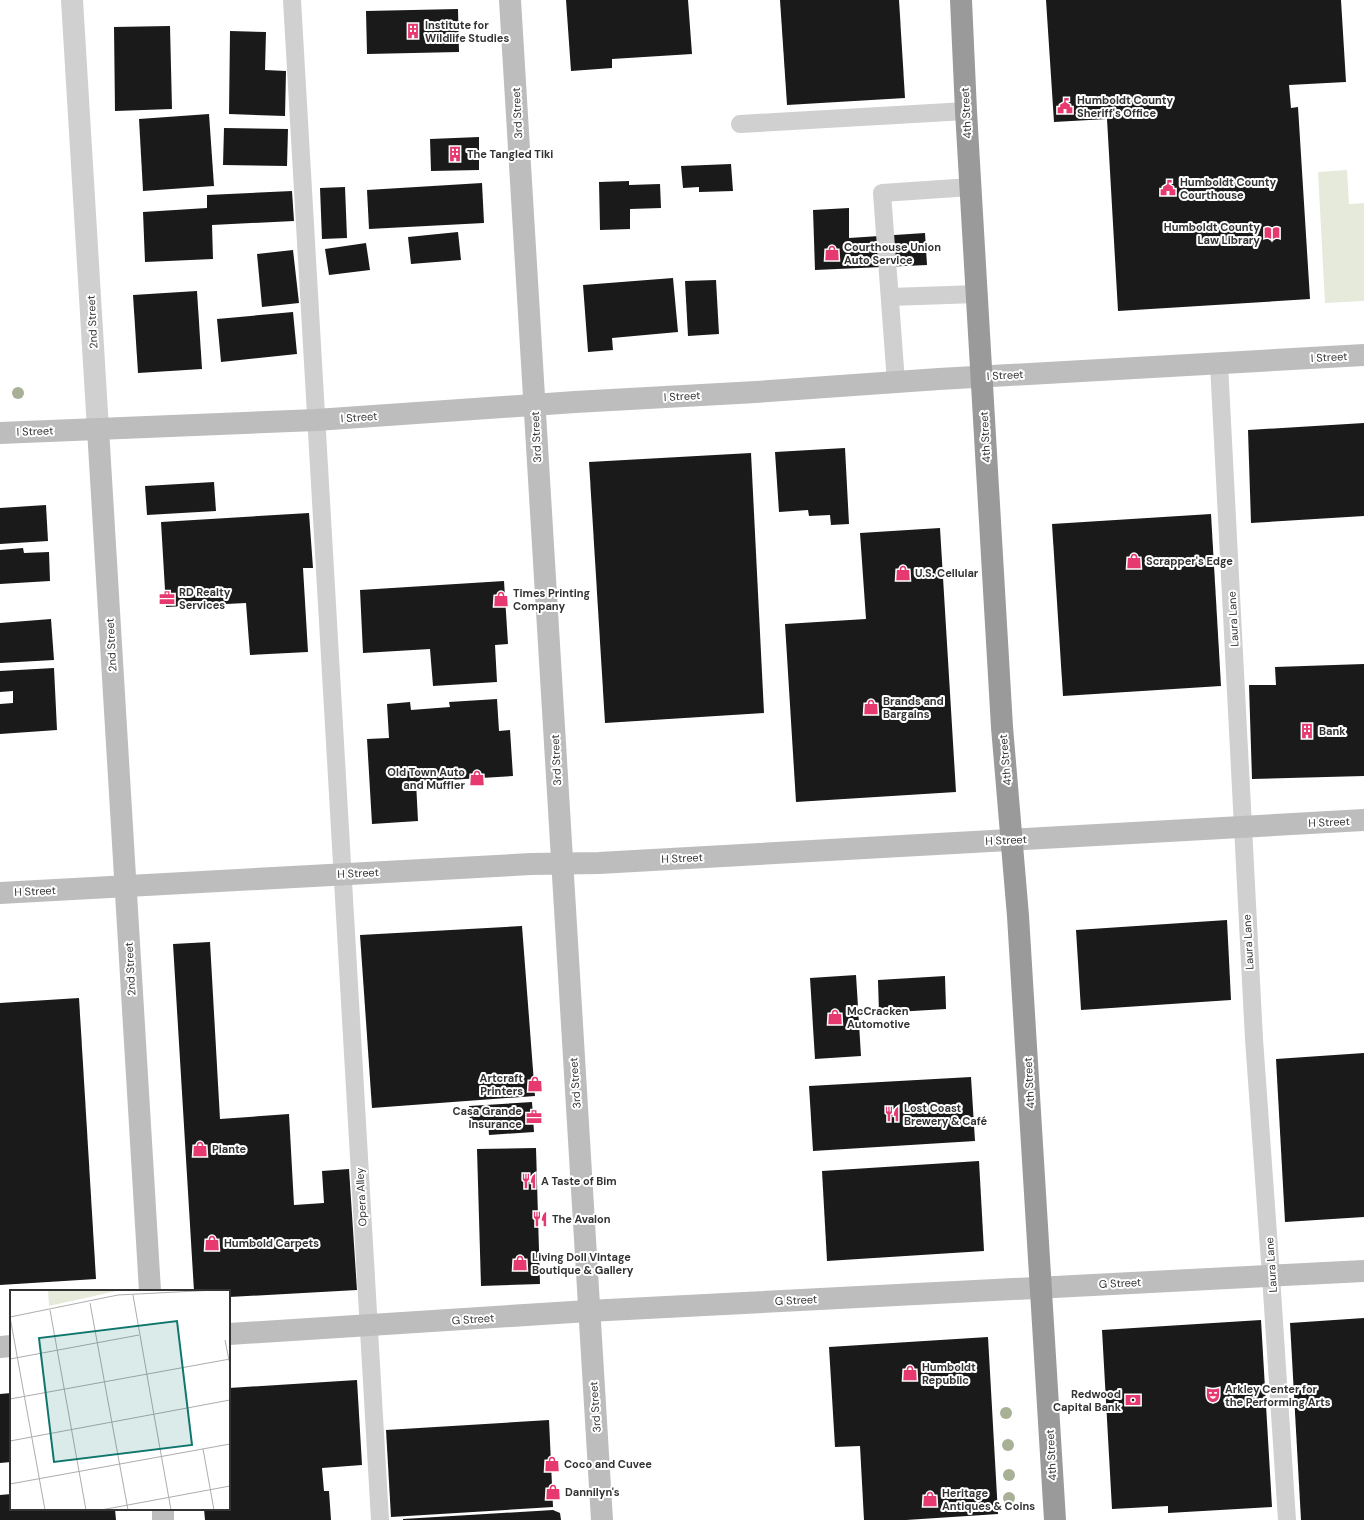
<svg xmlns="http://www.w3.org/2000/svg" width="1364" height="1520" font-family="'DM Sans',sans-serif">
<style>
.green{fill:#e6eadb}
.building{fill:#1a1a1a}
.lines{fill:none;stroke-linecap:round;stroke-linejoin:round}
.lane{stroke:#d0d0d0;stroke-width:18}
.street{stroke:#d0d0d0;stroke-width:22}
.secondary{stroke:#bdbdbd;stroke-width:22}
.highway{stroke:#9a9a9a;stroke-width:22}
.tree{fill:#a8b095}
.labels{text-anchor:middle;stroke-width:4;stroke-linejoin:round;paint-order:stroke}
.poi-label{font-size:11px;font-weight:bold;fill:#333;stroke:#fff;text-anchor:start}
.street-label{font-size:11px;fill:#333;stroke:#fff}
.inset-road{fill:none;stroke:#adadad;stroke-width:1}
.view{fill:#0f766e;fill-opacity:0.15;stroke:#0f766e;stroke-width:2}
.inset-edge{fill:none;stroke:#333;stroke-width:2}
</style>
<rect width="100%" height="100%" fill="#fff"/>
<path class="green" d="M1347,170l2,34 15,-1v98l-39,2 -7,-131z"/>
<g class="building">
<path d="M566,0h122l4,54 -80,5v9l-41,3z"/>
<path d="M780,0h119l6,98 -118,7z"/>
<path d="M1046,0h295l5,82 -57,3 2,23 7,-1 12,192 -192,12 -11,-192 -53,3z"/>
<path d="M458,9l1,43 -92,2 -1,-43z"/>
<path d="M170,26l2,83 -57,2 -1,-84z"/>
<path d="M230,31l36,1 -1,38 21,1 -1,45 -56,-2z"/>
<path d="M209,114l5,72 -71,5 -4,-72z"/>
<path d="M224,128l64,1 -1,37 -64,-1z"/>
<path d="M479,137v33l-48,1 -1,-32z"/>
<path d="M731,164l2,27 -34,1v-5l-16,1 -2,-22z"/>
<path d="M629,181v4l31,-1 1,24 -31,1v20l-30,1 -1,-48z"/>
<path d="M482,183l2,40 -115,6 -2,-39z"/>
<path d="M345,187l2,51 -25,1 -2,-51z"/>
<path d="M292,191l2,30 -82,4 1,34 -68,3 -2,-50 64,-4v-13z"/>
<path d="M849,208v30l76,-5 2,32 -112,5 -2,-60z"/>
<path d="M458,232l3,28 -50,4 -3,-27z"/>
<path d="M366,243l4,27 -41,5 -4,-26z"/>
<path d="M293,250l6,53 -37,4 -5,-53z"/>
<path d="M673,278l5,54 -66,6 1,12 -25,2 -5,-67z"/>
<path d="M716,280l3,54 -31,2 -3,-55z"/>
<path d="M197,291l5,78 -64,4 -5,-78z"/>
<path d="M293,312l4,42 -76,8 -4,-43z"/>
<path d="M1364,423v93l-113,7 -3,-93z"/>
<path d="M845,448l4,76 -18,1 -1,-10 -21,1 -1,-6 -29,2 -4,-60z"/>
<path d="M751,453l13,260 -159,10 -16,-261z"/>
<path d="M214,482l2,29 -69,4 -2,-29z"/>
<path d="M46,505l2,36 -48,3v-36z"/>
<path d="M309,513l4,55h-10l5,84 -58,3 -4,-52 -80,4 -5,-85z"/>
<path d="M1211,514l10,172 -158,10 -11,-172z"/>
<path d="M940,528l16,264 -160,10 -11,-178 81,-5 -6,-86z"/>
<path d="M23,548l1,5 25,-1 1,29 -50,3v-34z"/>
<path d="M504,581l4,63 -13,1 2,37 -64,4 -3,-37 -67,4 -3,-63z"/>
<path d="M51,619l3,41 -54,3v-40z"/>
<path d="M1364,664v112l-112,3 -3,-94h27l-1,-18z"/>
<path d="M54,668l3,62 -57,4v-30l13,-1v-12l-13,1v-21z"/>
<path d="M497,699l2,32 11,-1 3,46 -97,6 2,39 -46,3 -5,-85 22,-1 -2,-34 23,-2 1,8 39,-3 -1,-5z"/>
<path d="M1227,920l4,80 -150,10 -5,-80z"/>
<path d="M522,926l13,170 -163,12 -12,-173z"/>
<path d="M210,942l10,177 69,-5 5,91 30,-2 -2,-32 27,-2 8,121 -128,7v-6h-35l-21,-347z"/>
<path d="M856,975l5,81 -46,3 -5,-81z"/>
<path d="M945,976l1,33 -67,4 -1,-33z"/>
<path d="M79,998l17,281 -96,6v-282z"/>
<path d="M1364,1053v164l-79,5 -9,-163z"/>
<path d="M971,1077l4,64 -162,10 -4,-65z"/>
<path d="M532,1102l2,30 -45,3 -1,-14 -18,1 -1,-16z"/>
<path d="M536,1148l4,136 -59,2 -4,-137z"/>
<path d="M979,1161l5,90 -157,10 -5,-90z"/>
<path d="M1364,1318v202h-63l-11,-197z"/>
<path d="M1261,1320l11,187 -104,6v-7l-56,3 -10,-179z"/>
<path d="M988,1337l10,177 -92,6h-42l-4,-74 -25,1 -6,-100z"/>
<path d="M357,1380l5,85 -40,3 2,23h5l2,29h-126l-1,-11h25v-121z"/>
<path d="M11,1393v69l-11,1v-69z"/>
<path d="M549,1420l4,87 -162,10 -5,-87z"/>
<path d="M11,1494v15h104l1,11h-116v-25z"/>
<path d="M553,1510l7,3 1,7h-158v-1z"/>
</g>
<g class="lines">
<g class="lane">
<path d="M292,0l88,1520"/>
<path d="M740,124l226,-13"/>
<path d="M890,297l87,-3"/>
<path d="M1219,364l35,675 17,237 16,244"/>
<path d="M896,382l-14,-189 89,-6"/>
</g>
<path class="street" d="M72,0l26,429"/>
<g class="secondary">
<path d="M510,0l92,1520"/>
<path d="M98,429l52,862"/>
<path d="M0,433l316,-13 259,-18 181,-10 183,-13 425,-24"/>
<path d="M0,893l531,-29 68,-1 765,-43"/>
<path d="M229,1334l359,-23 776,-40"/>
<path d="M0,1347l11,-1"/>
<path d="M163,1509v11"/>
</g>
<path class="highway" d="M961,0l5,111 36,616 16,189 37,604"/>
</g>
<g class="tree">
<circle cx="18" cy="393" r="6"/>
<circle cx="1006" cy="1413" r="6"/>
<circle cx="1008" cy="1445" r="6"/>
<circle cx="1009" cy="1475" r="6"/>
<circle cx="1009" cy="1498" r="6"/>
</g>
<defs>
<symbol id="building-bare" viewBox="-9 -9 18 18"><path d="M-4-6H4V6H1V3H-1V6H-4ZM-2.5-4.3h1.7v1.8h-1.7ZM.8-4.3h1.7v1.8H.8ZM-2.5-1h1.7V.8h-1.7ZM.8-1h1.7V.8H.8Z" fill="#e5396f" stroke="#fff" stroke-width="2.5" paint-order="stroke"/></symbol>
<symbol id="civic-bare" viewBox="-9 -9 18 18"><path d="M-.6-6.5H3V-4.5H.6V-3L4-1V1h2V6H-6V1h2V-1L-.6-3ZM-1.2 2.5V6h2.4V2.5Z" fill="#e5396f" stroke="#fff" stroke-width="2.5" paint-order="stroke"/></symbol>
<symbol id="library-bare" viewBox="-9 -9 18 18"><path d="M-6-4Q-3-5.5-.7-3.5V5Q-3 3-6 4ZM6-4Q3-5.5 .7-3.5V5Q3 3 6 4Z" fill="#e5396f" stroke="#fff" stroke-width="2.5" paint-order="stroke"/></symbol>
<symbol id="shop-bare" viewBox="-9 -9 18 18"><path d="M-5-2.5h2.3a2.7 3.5 0 0 1 5.4 0H5L5.5 6h-11ZM-1.5-2.5h3a1.5 2.3 0 0 0-3 0Z" fill="#e5396f" stroke="#fff" stroke-width="2.5" paint-order="stroke"/></symbol>
<symbol id="office-bare" viewBox="-9 -9 18 18"><path d="M-6-3h4V-5.5h4V-3h4V5H-6ZM-1-4.5V-3h2v-1.5ZM-6 0V1H6V0Z" fill="#e5396f" stroke="#fff" stroke-width="2.5" paint-order="stroke"/></symbol>
<symbol id="restaurant-bare" viewBox="-9 -9 18 18"><path d="M-5-6h1v4h1v-4h1v4h1v-4h1v5L-1.5 .5V6h-2V.5L-5-1ZM5-6V6H3V1.5H1.5Q1.5-4 5-6Z" fill="#e5396f" stroke="#fff" stroke-width="2.5" paint-order="stroke"/></symbol>
<symbol id="theatre-bare" viewBox="-9 -9 18 18"><path d="M-5-5.5Q0-4 5-5.5V0Q5 5 0 6Q-5 5-5 0ZM-3.3-2.5H-1v1.5H-3.3ZM1-2.5H3.3v1.5H1ZM-2.8 1Q0 5.5 2.8 1Z" fill="#e5396f" stroke="#fff" stroke-width="2.5" paint-order="stroke"/></symbol>
<symbol id="bank-bare" viewBox="-9 -9 18 18"><path d="M-6-4H6V4H-6ZM0-2.3a2.3 2.3 0 1 0 0 4.6a2.3 2.3 0 1 0 0-4.6Z" fill="#e5396f" stroke="#fff" stroke-width="2.5" paint-order="stroke"/></symbol>
</defs>
<g fill-rule="evenodd">
<use href="#building-bare" x="402" y="20" width="22" height="22"/>
<use href="#civic-bare" x="1054" y="95" width="22" height="22"/>
<use href="#building-bare" x="444" y="143" width="22" height="22"/>
<use href="#civic-bare" x="1157" y="177" width="22" height="22"/>
<use href="#library-bare" x="1261" y="222" width="22" height="22"/>
<use href="#shop-bare" x="821" y="242" width="22" height="22"/>
<use href="#shop-bare" x="1123" y="550" width="22" height="22"/>
<use href="#shop-bare" x="892" y="562" width="22" height="22"/>
<use href="#office-bare" x="156" y="587" width="22" height="22"/>
<use href="#shop-bare" x="490" y="588" width="22" height="22"/>
<use href="#shop-bare" x="860" y="696" width="22" height="22"/>
<use href="#building-bare" x="1296" y="720" width="22" height="22"/>
<use href="#shop-bare" x="466" y="767" width="22" height="22"/>
<use href="#shop-bare" x="824" y="1006" width="22" height="22"/>
<use href="#shop-bare" x="524" y="1073" width="22" height="22"/>
<use href="#restaurant-bare" x="881" y="1103" width="22" height="22"/>
<use href="#office-bare" x="523" y="1106" width="22" height="22"/>
<use href="#shop-bare" x="189" y="1138" width="22" height="22"/>
<use href="#restaurant-bare" x="518" y="1170" width="22" height="22"/>
<use href="#restaurant-bare" x="529" y="1208" width="22" height="22"/>
<use href="#shop-bare" x="201" y="1232" width="22" height="22"/>
<use href="#shop-bare" x="509" y="1252" width="22" height="22"/>
<use href="#shop-bare" x="899" y="1362" width="22" height="22"/>
<use href="#theatre-bare" x="1202" y="1384" width="22" height="22"/>
<use href="#bank-bare" x="1122" y="1389" width="22" height="22"/>
<use href="#shop-bare" x="541" y="1453" width="22" height="22"/>
<use href="#shop-bare" x="542" y="1481" width="22" height="22"/>
<use href="#shop-bare" x="919" y="1488" width="22" height="22"/>
</g>
<g class="labels">
<g class="poi-label">
<text x="425" y="29">Institute for<tspan x="425" dy="13">Wildlife Studies</tspan></text>
<text x="1077" y="104">Humboldt County<tspan x="1077" dy="13">Sheriff's Office</tspan></text>
<text x="467" y="158">The Tangled Tiki</text>
<text x="1180" y="186">Humboldt County<tspan x="1180" dy="13">Courthouse</tspan></text>
<text x="1260" y="231" text-anchor="end">Humboldt County<tspan x="1260" dy="13">Law Library</tspan></text>
<text x="844" y="251">Courthouse Union<tspan x="844" dy="13">Auto Service</tspan></text>
<text x="1146" y="565">Scrapper's Edge</text>
<text x="915" y="577">U.S. Cellular</text>
<text x="179" y="596">RD Realty<tspan x="179" dy="13">Services</tspan></text>
<text x="513" y="597">Times Printing<tspan x="513" dy="13">Company</tspan></text>
<text x="883" y="705">Brands and<tspan x="883" dy="13">Bargains</tspan></text>
<text x="1319" y="735">Bank</text>
<text x="465" y="776" text-anchor="end">Old Town Auto<tspan x="465" dy="13">and Muffler</tspan></text>
<text x="847" y="1015">McCracken<tspan x="847" dy="13">Automotive</tspan></text>
<text x="523" y="1082" text-anchor="end">Artcraft<tspan x="523" dy="13">Printers</tspan></text>
<text x="904" y="1112">Lost Coast<tspan x="904" dy="13">Brewery &amp; Café</tspan></text>
<text x="522" y="1115" text-anchor="end">Casa Grande<tspan x="522" dy="13">Insurance</tspan></text>
<text x="212" y="1153">Piante</text>
<text x="541" y="1185">A Taste of Bim</text>
<text x="552" y="1223">The Avalon</text>
<text x="224" y="1247">Humbold Carpets</text>
<text x="532" y="1261">Living Doll Vintage<tspan x="532" dy="13">Boutique &amp; Gallery</tspan></text>
<text x="922" y="1371">Humboldt<tspan x="922" dy="13">Republic</tspan></text>
<text x="1225" y="1393">Arkley Center for<tspan x="1225" dy="13">the Performing Arts</tspan></text>
<text x="1121" y="1398" text-anchor="end">Redwood<tspan x="1121" dy="13">Capital Bank</tspan></text>
<text x="564" y="1468">Coco and Cuvee</text>
<text x="565" y="1496">Dannilyn's</text>
<text x="942" y="1497">Heritage<tspan x="942" dy="13">Antiques &amp; Coins</tspan></text>
</g>
<g class="street-label">
<text transform="translate(517 113) rotate(-93)" y="4">3rd Street</text>
<text transform="translate(966 113) rotate(-93)" y="4">4th Street</text>
<text transform="translate(92 322) rotate(-93)" y="4">2nd Street</text>
<text transform="translate(1329 357) rotate(-3)" y="4">I Street</text>
<text transform="translate(1005 375) rotate(-3)" y="4">I Street</text>
<text transform="translate(682 396) rotate(-3)" y="4">I Street</text>
<text transform="translate(359 417) rotate(-4)" y="4">I Street</text>
<text transform="translate(35 431) rotate(-2)" y="4">I Street</text>
<text transform="translate(536 437) rotate(-93)" y="4">3rd Street</text>
<text transform="translate(985 437) rotate(-93)" y="4">4th Street</text>
<text transform="translate(1233 619) rotate(-93)" y="4">Laura Lane</text>
<text transform="translate(111 645) rotate(-93)" y="4">2nd Street</text>
<text transform="translate(556 760) rotate(-93)" y="4">3rd Street</text>
<text transform="translate(1005 760) rotate(-95)" y="4">4th Street</text>
<text transform="translate(1329 822) rotate(-3)" y="4">H Street</text>
<text transform="translate(1006 840) rotate(-3)" y="4">H Street</text>
<text transform="translate(682 858) rotate(-3)" y="4">H Street</text>
<text transform="translate(358 873) rotate(-3)" y="4">H Street</text>
<text transform="translate(35 891) rotate(-3)" y="4">H Street</text>
<text transform="translate(1248 942) rotate(-93)" y="4">Laura Lane</text>
<text transform="translate(130 969) rotate(-93)" y="4">2nd Street</text>
<text transform="translate(575 1083) rotate(-94)" y="4">3rd Street</text>
<text transform="translate(1029 1083) rotate(-93)" y="4">4th Street</text>
<text transform="translate(361 1197) rotate(-93)" y="4">Opera Alley</text>
<text transform="translate(1271 1265) rotate(-94)" y="4">Laura Lane</text>
<text transform="translate(1120 1283) rotate(-3)" y="4">G Street</text>
<text transform="translate(796 1300) rotate(-3)" y="4">G Street</text>
<text transform="translate(473 1319) rotate(-4)" y="4">G Street</text>
<text transform="translate(595 1407) rotate(-94)" y="4">3rd Street</text>
<text transform="translate(1051 1455) rotate(-93)" y="4">4th Street</text>
</g>
</g>
<g transform="translate(10 1290)">
<rect width="220" height="220" fill="#fff"/>
<path d="M38,0h73l-72,16z" fill="#e6eadb"/>
<path class="inset-road" d="M123,5l21,120M80,13l22,120M40,20l36,200M0,27l108,-22 98,-5M0,27l35,193M215,50l5,25M0,69l129,-24M0,109l220,-40M144,125l17,95M102,133l16,87M0,151l220,-41M193,159l11,61M0,194l220,-40M91,220l129,-24"/>
<path class="view" d="M167,31l15,124 -138,17 -15,-124z"/>
<rect width="220" height="220" class="inset-edge"/>
</g>
</svg>
